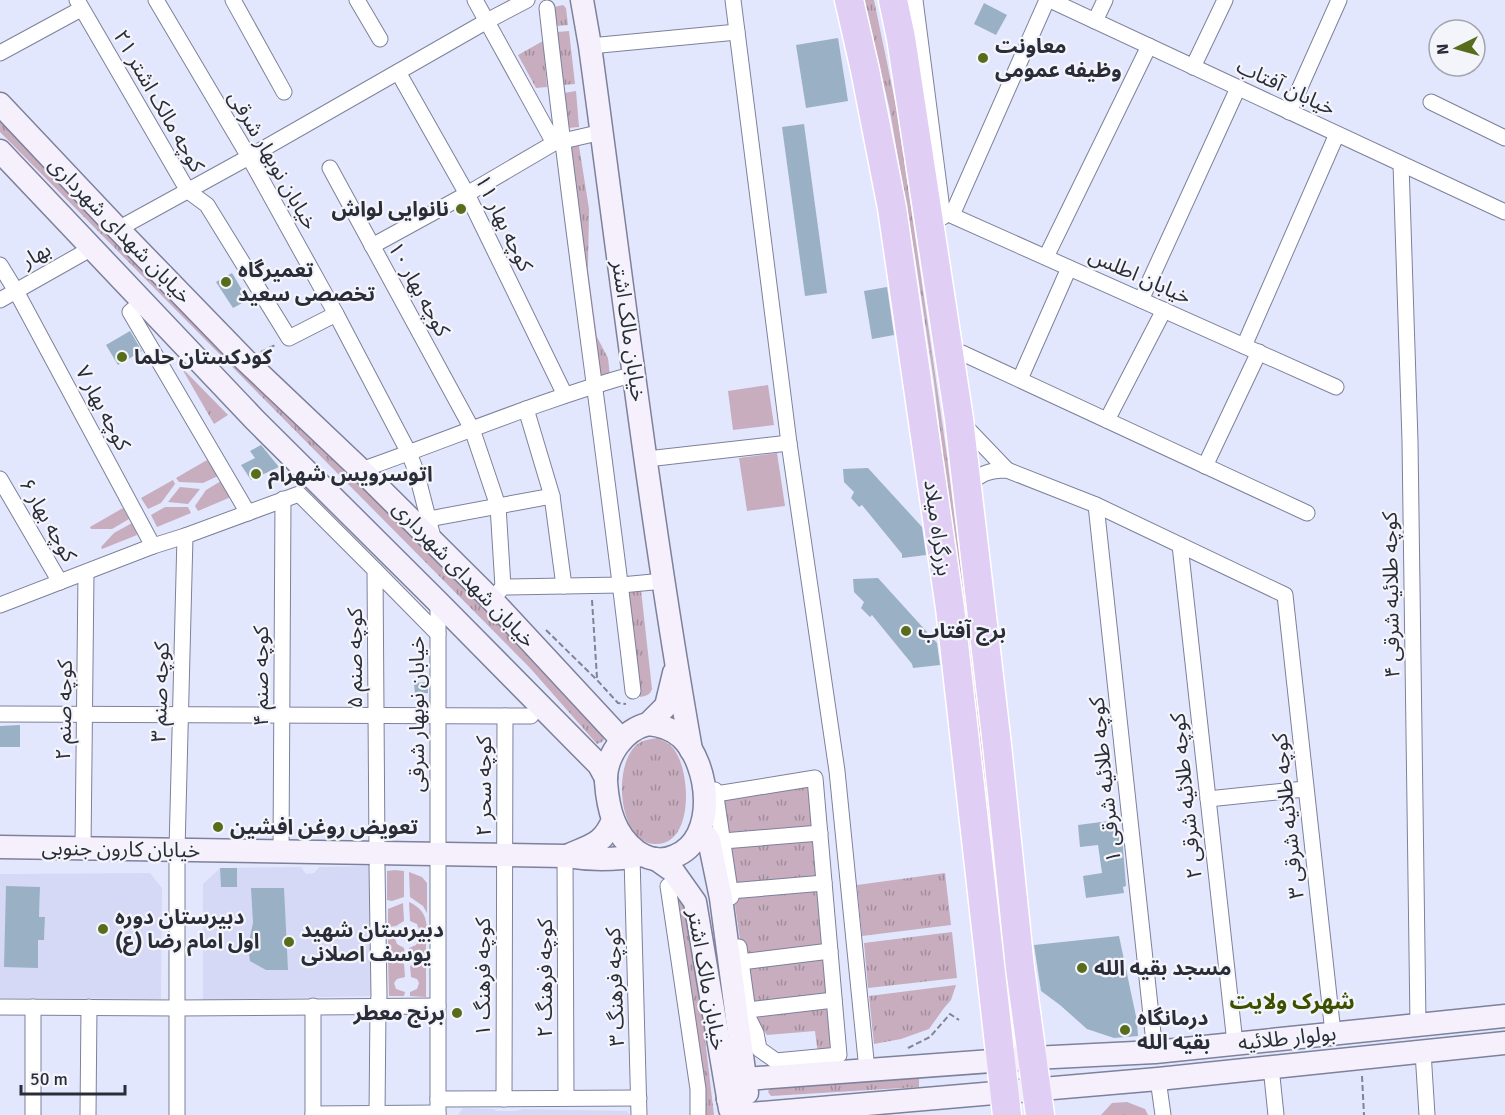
<svg xmlns="http://www.w3.org/2000/svg" width="1505" height="1115" font-family="Signika,'Noto Sans Arabic',sans-serif">
<style>
.built{fill:#d5d9f5;fill-rule:evenodd}
.grass{fill:url(#grass-tufts)}
.green{fill:#c7adbe}
.building{fill:#9ab0c5}
.lines{fill:none;stroke-linecap:round;stroke-linejoin:round}
.street-casing{stroke:#7d819b;stroke-width:17}
.secondary-casing{stroke:#7d819b;stroke-width:25}
.highway-casing{stroke:#fff;stroke-width:31}
.path{stroke:#808394;stroke-width:2;stroke-dasharray:6 3;stroke-linecap:butt}
.street{stroke:#fff;stroke-width:15}
.secondary{stroke:#f6f0fc;stroke-width:22}
.highway{stroke:#e1cef4;stroke-width:28}
.poi-dot{fill:#576d1c;stroke:#f4f5fb;stroke-width:2}
.labels{text-anchor:middle;stroke-width:4.5;stroke-linejoin:round;paint-order:stroke}
.poi-label{font-size:21px;font-weight:bold;fill:#2a2c37;stroke:#f4f5fb;text-anchor:start}
.street-label{font-size:21px;fill:#2a2c37;stroke:#f4f5fb}
.neighbourhood-label{font-size:22px;font-weight:bold;fill:#3d5000;stroke:#f4f5fb}
</style>
<defs>
<pattern id="grass-tufts" width="24" height="20" patternUnits="userSpaceOnUse" patternTransform="scale(1.5)"><rect width="24" height="20" fill="#c7adbe"/><path d="M3 7l-1-3M5 7V3M7 7l1-3M15 17l-1-3M17 17v-4M19 17l1-3" fill="none" stroke="#a28d9b"/></pattern>
</defs>
<rect width="100%" height="100%" fill="#e3e7fe"/>
<g class="built">
<path d="M374,866l1,130 -172,4v-116l17,-16 81,-1 5,7 8,-1 5,-6z"/>
<path d="M150,873l12,15 -1,111 -161,-1v-124zM7,887l33,1 -1,29 6,1 -1,22h-6v28z"/>
<path d="M463,1108l30,1 4,2h19l7,-2 104,2 3,4h-172z"/>
</g>
<g class="grass">
<path d="M864,0h10l1,5 22,106 50,345 55,444 7,81 -2,-3 -3,-14 -70,-582 -19,-126 -25,-145z"/>
<path d="M563,5l3,3 2,17 -12,1 -2,-19z"/>
<path d="M569,31l6,53 -12,1 -6,-53z"/>
<path d="M543,41l4,46 -11,1 -18,-33z"/>
<path d="M576,91l3,36 -11,1 -4,-35z"/>
<path d="M0,116l349,353 70,75 76,73 110,121 -3,4 -5,2 -67,-76 -530,-536z"/>
<path d="M579,146l10,63 -1,61 9,67 11,21 2,18 -11,2 -31,-231z"/>
<path d="M181,367l47,48 -14,9z"/>
<path d="M641,590l11,99c-2,6 -6,7 -12,8l-12,-104z"/>
<path d="M657,738c6,2 12,5 16,10 18,21 22,99 -19,96 -37,-3 -42,-83 -15,-101 5,-3 12,-4 18,-5z"/>
<path d="M813,780l5,51 -92,8 -7,-43z"/>
<path d="M818,834l4,47 -89,8 -7,-46z"/>
<path d="M945,873l6,52 -89,11 -5,-51z"/>
<path d="M822,885l6,64 -85,11 -10,-68z"/>
<path d="M676,889l16,18 18,97 -5,35 9,76h-9z"/>
<path d="M952,932l5,46 -89,10 -4,-45z"/>
<path d="M828,952l4,47 -82,9 -6,-44z"/>
<path d="M956,985l-5,15 -7,8 -15,21 -28,10 -27,5 -5,-48z"/>
<path d="M832,1002l4,51 -18,2 -3,-24 -48,4 -17,-24z"/>
<path d="M919,1074v13l-148,9 -3,-4 3,-7z"/>
<path d="M1127,1102l18,7 3,6h-47l11,-12z"/>
</g>
<g class="green">
<path d="M768,385l6,40 -41,5 -5,-39z"/>
<path d="M777,453l8,53 -38,5 -8,-53z"/>
<path d="M207,460l11,16 -15,7 -24,-1 -3,-4z"/>
<path d="M173,480l2,4 -14,19 -13,6 -7,-11z"/>
<path d="M221,481l10,16 -33,14 -3,-5 11,-16z"/>
<path d="M180,487l20,2 -12,15 -20,-2z"/>
<path d="M165,507h23l3,6 -34,14 -6,-12z"/>
<path d="M123,508l6,11 -17,10h-21l-1,-2z"/>
<path d="M132,523l5,12 -35,14 -1,-2 13,-14z"/>
<path d="M395,870l9,1v26l-12,4 -5,-1v-29z"/>
<path d="M409,872l13,5 5,6v30l-4,-7 -13,-9z"/>
<path d="M409,902c15,7 18,16 18,30h-7l-3,-8 -7,-3z"/>
<path d="M403,903l1,18 -8,5 -8,1v-18z"/>
<path d="M388,936h6l3,8 7,4 1,11 -17,-7z"/>
<path d="M426,938v16l-16,5 -1,-11 7,-3 4,-6z"/>
<path d="M388,957l4,1 12,6 1,13 -8,2 -3,4 2,6 9,3 -1,4h-15z"/>
<path d="M426,959v38l-16,-1v-4l7,-3 2,-6 -2,-4 -6,-2 -1,-11z"/>
</g>
<g class="building">
<path d="M984,3l23,12 -11,20 -22,-11z"/>
<path d="M838,38l10,63 -42,7 -10,-63z"/>
<path d="M804,124l23,169 -22,3 -23,-169z"/>
<path d="M232,273l16,27 -15,8 -17,-26z"/>
<path d="M887,287l7,48 -22,4 -8,-48z"/>
<path d="M130,331l12,20 -24,14 -12,-20z"/>
<path d="M261,445l18,22 -28,13 -10,-15 14,-7 -5,-7z"/>
<path d="M868,468l54,59 4,28 -24,3v-4l-40,-49 -3,2 -8,-9 3,-6 -10,-10 -1,-13z"/>
<path d="M878,578l59,65 3,22 -27,3 -1,-4 -40,-49 -2,2 -9,-9 3,-6 -10,-10 -1,-13z"/>
<path d="M428,682v11l-13,1 -1,-11z"/>
<path d="M20,725v22h-20v-21z"/>
<path d="M1109,821l1,6 5,-1 3,9h4l4,51 -3,1 1,6 -38,5 -3,-22 19,-3 -4,-28 -18,2 -2,-22z"/>
<path d="M220,868h17v19h-16z"/>
<path d="M6,886l34,1 -1,30h6l-1,23h-6v28l-34,-1z"/>
<path d="M251,888h33l4,82h-22l-16,-9 -2,-15 5,-23z"/>
<path d="M1119,936l18,85 1,15 -24,2 -27,-9 -27,-24 -19,-14 -7,-46z"/>
</g>
<g class="lines">
<defs>
<g id="street">
<path d="M77,0l111,191 19,14 82,133 47,-24"/>
<path d="M156,0l93,157 87,157 73,139 7,18 18,70"/>
<path d="M233,0l51,92"/>
<path d="M357,0l23,39"/>
<path d="M475,0l79,143"/>
<path d="M733,0l56,443 48,328 30,299"/>
<path d="M915,0l28,217"/>
<path d="M1050,0l455,212"/>
<path d="M547,8c25,228 60,455 86,683"/>
<path d="M1095,21l10,-21"/>
<path d="M590,46l147,-14"/>
<path d="M0,53l81,-44"/>
<path d="M1193,67l32,-67"/>
<path d="M398,72l69,122 98,201"/>
<path d="M1431,102l74,36"/>
<path d="M1289,112l50,-112"/>
<path d="M1401,164l9,277 8,583"/>
<path d="M330,168l142,261 26,77 5,81"/>
<path d="M926,204l410,183"/>
<path d="M952,215l95,-215"/>
<path d="M118,229l131,-72 238,-136 40,-21"/>
<path d="M372,246l95,-52 87,-51 48,-11"/>
<path d="M1046,257l103,-211"/>
<path d="M0,265l16,26 137,255"/>
<path d="M0,300l92,-52"/>
<path d="M1141,300l97,-212"/>
<path d="M143,301l-13,11 118,201"/>
<path d="M1244,346l93,-212"/>
<path d="M962,353l345,160"/>
<path d="M1020,379l49,-111"/>
<path d="M526,409l26,87 12,90"/>
<path d="M1107,420l57,-110"/>
<path d="M961,422l46,48"/>
<path d="M647,459l142,-16"/>
<path d="M1205,466l54,-114"/>
<path d="M361,470c91,-32 180,-70 273,-96"/>
<path d="M0,479l60,103"/>
<path d="M966,488c13,-14 22,-18 41,-18l89,35 189,90 48,438"/>
<path d="M1096,505l59,547"/>
<path d="M429,519l123,-23"/>
<path d="M1180,545l55,498"/>
<path d="M375,570l63,64"/>
<path d="M496,595l7,-8 118,-2 43,-4"/>
<path d="M438,602v513"/>
<path d="M0,605l153,-59 32,-10 114,-42 76,76 2,283"/>
<path d="M0,714l531,2"/>
<path d="M715,790l16,107"/>
<path d="M716,794l99,-16 24,277 -63,6 -17,-12 -3,-16 -7,-14 -10,-72"/>
<path d="M1208,799l97,-10"/>
<path d="M723,841l97,-8"/>
<path d="M83,849l3,-276"/>
<path d="M281,852l2,-353"/>
<path d="M565,856l1,242"/>
<path d="M632,857l7,258"/>
<path d="M377,866l2,130 -1,10 -1,109"/>
<path d="M668,886l30,203v26"/>
<path d="M730,891l94,-8"/>
<path d="M741,962l89,-11"/>
<path d="M0,1007l177,1 261,-2"/>
<path d="M748,1010l86,-10"/>
<path d="M1423,1052l4,63"/>
<path d="M1271,1067l5,48"/>
<path d="M1158,1079l5,36"/>
<path d="M438,1099l201,-1"/>
<path d="M504,1099l1,-383"/>
<path d="M313,1114l125,-1"/>
<path d="M33,1115v-108"/>
<path d="M88,1115l1,-108"/>
<path d="M177,1115v-265l8,-314"/>
<path d="M313,1115v-109"/>
</g>
<g id="secondary">
<path d="M582,0l8,46c32,235 60,471 101,704"/>
<path d="M0,104l118,125 127,131 116,110 131,130 130,140"/>
<path d="M0,151l255,269 183,182 161,163 7,13"/>
<path d="M648,724c12,1 24,5 33,13 29,27 37,102 -6,119 -14,6 -26,4 -39,-5 -22,-17 -28,-42 -30,-69 -1,-25 17,-52 42,-58z"/>
<path d="M648,724l18,-18 8,-33"/>
<path d="M701,830l8,10 12,58 26,195"/>
<path d="M0,847l565,9c25,4 52,4 77,-1"/>
<path d="M569,855c23,-10 34,-11 44,-35"/>
<path d="M656,859l17,12 22,31 35,207"/>
<path d="M728,1099l17,-20 288,-21 122,-6 350,-36"/>
<path d="M728,1099l22,15 408,-35 347,-36"/>
</g>
<g id="highway">
<path d="M849,0l16,70 27,138 58,400 57,507"/>
<path d="M893,0l8,38 58,381 38,326 23,223 20,147"/>
</g>
</defs>
<use href="#street" class="street-casing"/>
<use href="#secondary" class="secondary-casing"/>
<use href="#highway" class="highway-casing"/>
<g class="path">
<path d="M261,352l16,-8"/>
<path d="M592,600l5,78"/>
<path d="M546,630l51,50 21,23 8,1"/>
<path d="M908,1048l22,-11 20,-23 9,6"/>
<path d="M1362,1076l2,39"/>
</g>
<use href="#street" class="street"/>
<use href="#secondary" class="secondary"/>
<use href="#highway" class="highway"/>
</g>
<g class="poi-dot">
<circle cx="983" cy="58" r="6"/>
<circle cx="461" cy="209" r="6"/>
<circle cx="226" cy="282" r="6"/>
<circle cx="122" cy="357" r="6"/>
<circle cx="256" cy="474" r="6"/>
<circle cx="906" cy="631" r="6"/>
<circle cx="218" cy="827" r="6"/>
<circle cx="103" cy="929" r="6"/>
<circle cx="289" cy="942" r="6"/>
<circle cx="1082" cy="968" r="6"/>
<circle cx="457" cy="1013" r="6"/>
<circle cx="1125" cy="1030" r="6"/>
</g>
<g class="labels">
<g class="poi-label">
<text x="995" y="53">معاونت<tspan x="995" dy="24">وظیفه عمومی</tspan></text>
<text x="449" y="216" text-anchor="end">نانوایی لواش</text>
<text x="238" y="277">تعمیرگاه<tspan x="238" dy="24">تخصصی سعید</tspan></text>
<text x="134" y="364">کودکستان حلما</text>
<text x="268" y="481">اتوسرویس شهرام</text>
<text x="918" y="638">برج آفتاب</text>
<text x="230" y="834">تعویض روغن افشین</text>
<text x="115" y="924">دبیرستان دوره<tspan x="115" dy="24">اول امام رضا (ع)</tspan></text>
<text x="301" y="937">دبیرستان شهید<tspan x="301" dy="24">یوسف اصلانی</tspan></text>
<text x="1094" y="975">مسجد بقیه الله</text>
<text x="445" y="1020" text-anchor="end">برنج معطر</text>
<text x="1137" y="1025">درمانگاه<tspan x="1137" dy="24">بقیه الله</tspan></text>
</g>
<g class="street-label">
<text transform="translate(1286 87) rotate(25)" y="7">خیابان آفتاب</text>
<text transform="translate(159 101) rotate(60)" y="7">کوچه مالک اشتر ۲۱</text>
<text transform="translate(273 160) rotate(60)" y="7">خیابان نوبهار شرقی</text>
<text transform="translate(504 223) rotate(64)" y="7">کوچه بهار ۱۱</text>
<text transform="translate(120 230) rotate(46)" y="7">خیابان شهدای شهرداری</text>
<text transform="translate(36 255) rotate(-29)" y="7">بهار</text>
<text transform="translate(1140 276) rotate(24)" y="7">خیابان اطلس</text>
<text transform="translate(419 289) rotate(61)" y="7">کوچه بهار ۱۰</text>
<text transform="translate(629 331) rotate(82)" y="7">خیابان مالک اشتر</text>
<text transform="translate(103 408) rotate(62)" y="7">کوچه بهار ۷</text>
<text transform="translate(48 520) rotate(60)" y="7">کوچه بهار ۶</text>
<text transform="translate(938 528) rotate(82)" y="7">بزرگراه میلاد</text>
<text transform="translate(464 574) rotate(46)" y="7">خیابان شهدای شهرداری</text>
<text transform="translate(1391 595) rotate(-91)" y="7">کوچه طلائیه شرقی ۴</text>
<text transform="translate(355 658) rotate(-90)" y="7">کوچه صنم ۵</text>
<text transform="translate(261 676) rotate(-90)" y="7">کوچه صنم ۴</text>
<text transform="translate(160 692) rotate(-88)" y="7">کوچه صنم ۳</text>
<text transform="translate(64 710) rotate(-89)" y="7">کوچه صنم ۲</text>
<text transform="translate(417 714) rotate(-90)" y="7">خیابان نوبهار شرقی</text>
<text transform="translate(1105 780) rotate(-96)" y="7">کوچه طلائیه شرقی ۱</text>
<text transform="translate(484 786) rotate(-90)" y="7">کوچه سحر ۲</text>
<text transform="translate(1186 796) rotate(-96)" y="7">کوچه طلائیه شرقی ۲</text>
<text transform="translate(1288 816) rotate(-96)" y="7">کوچه طلائیه شرقی ۳</text>
<text transform="translate(121 849) rotate(1)" y="7">خیابان کارون جنوبی</text>
<text transform="translate(483 977) rotate(-90)" y="7">کوچه فرهنگ ۱</text>
<text transform="translate(545 978) rotate(-90)" y="7">کوچه فرهنگ ۲</text>
<text transform="translate(707 980) rotate(80)" y="7">خیابان مالک اشتر</text>
<text transform="translate(615 987) rotate(-92)" y="7">کوچه فرهنگ ۳</text>
<text transform="translate(1287 1038) rotate(-6)" y="7">بولوار طلائیه</text>
</g>
<g class="neighbourhood-label">
<text x="1292" y="1009">شهرک ولایت</text>
</g>
</g>
<g transform="translate(1457 48) rotate(265)"><circle r="28" fill="#f4f5fb" stroke="#a3a5ad" stroke-width="1.5"/>
<path d="M0-4.5L10 22L0 15L-10 22Z" fill="#576d1c"/>
<text y="-9" font-size="16" font-weight="bold" text-anchor="middle" fill="#2a2c37">N</text>
</g>
<path d="M21 1085v9h104v-9" fill="none" stroke="#2a2c37" stroke-width="3"/>
<text x="30" y="1085" font-size="18" fill="#2a2c37" stroke="#f4f5fb" stroke-width="4.5" paint-order="stroke">50 m</text>
</svg>
